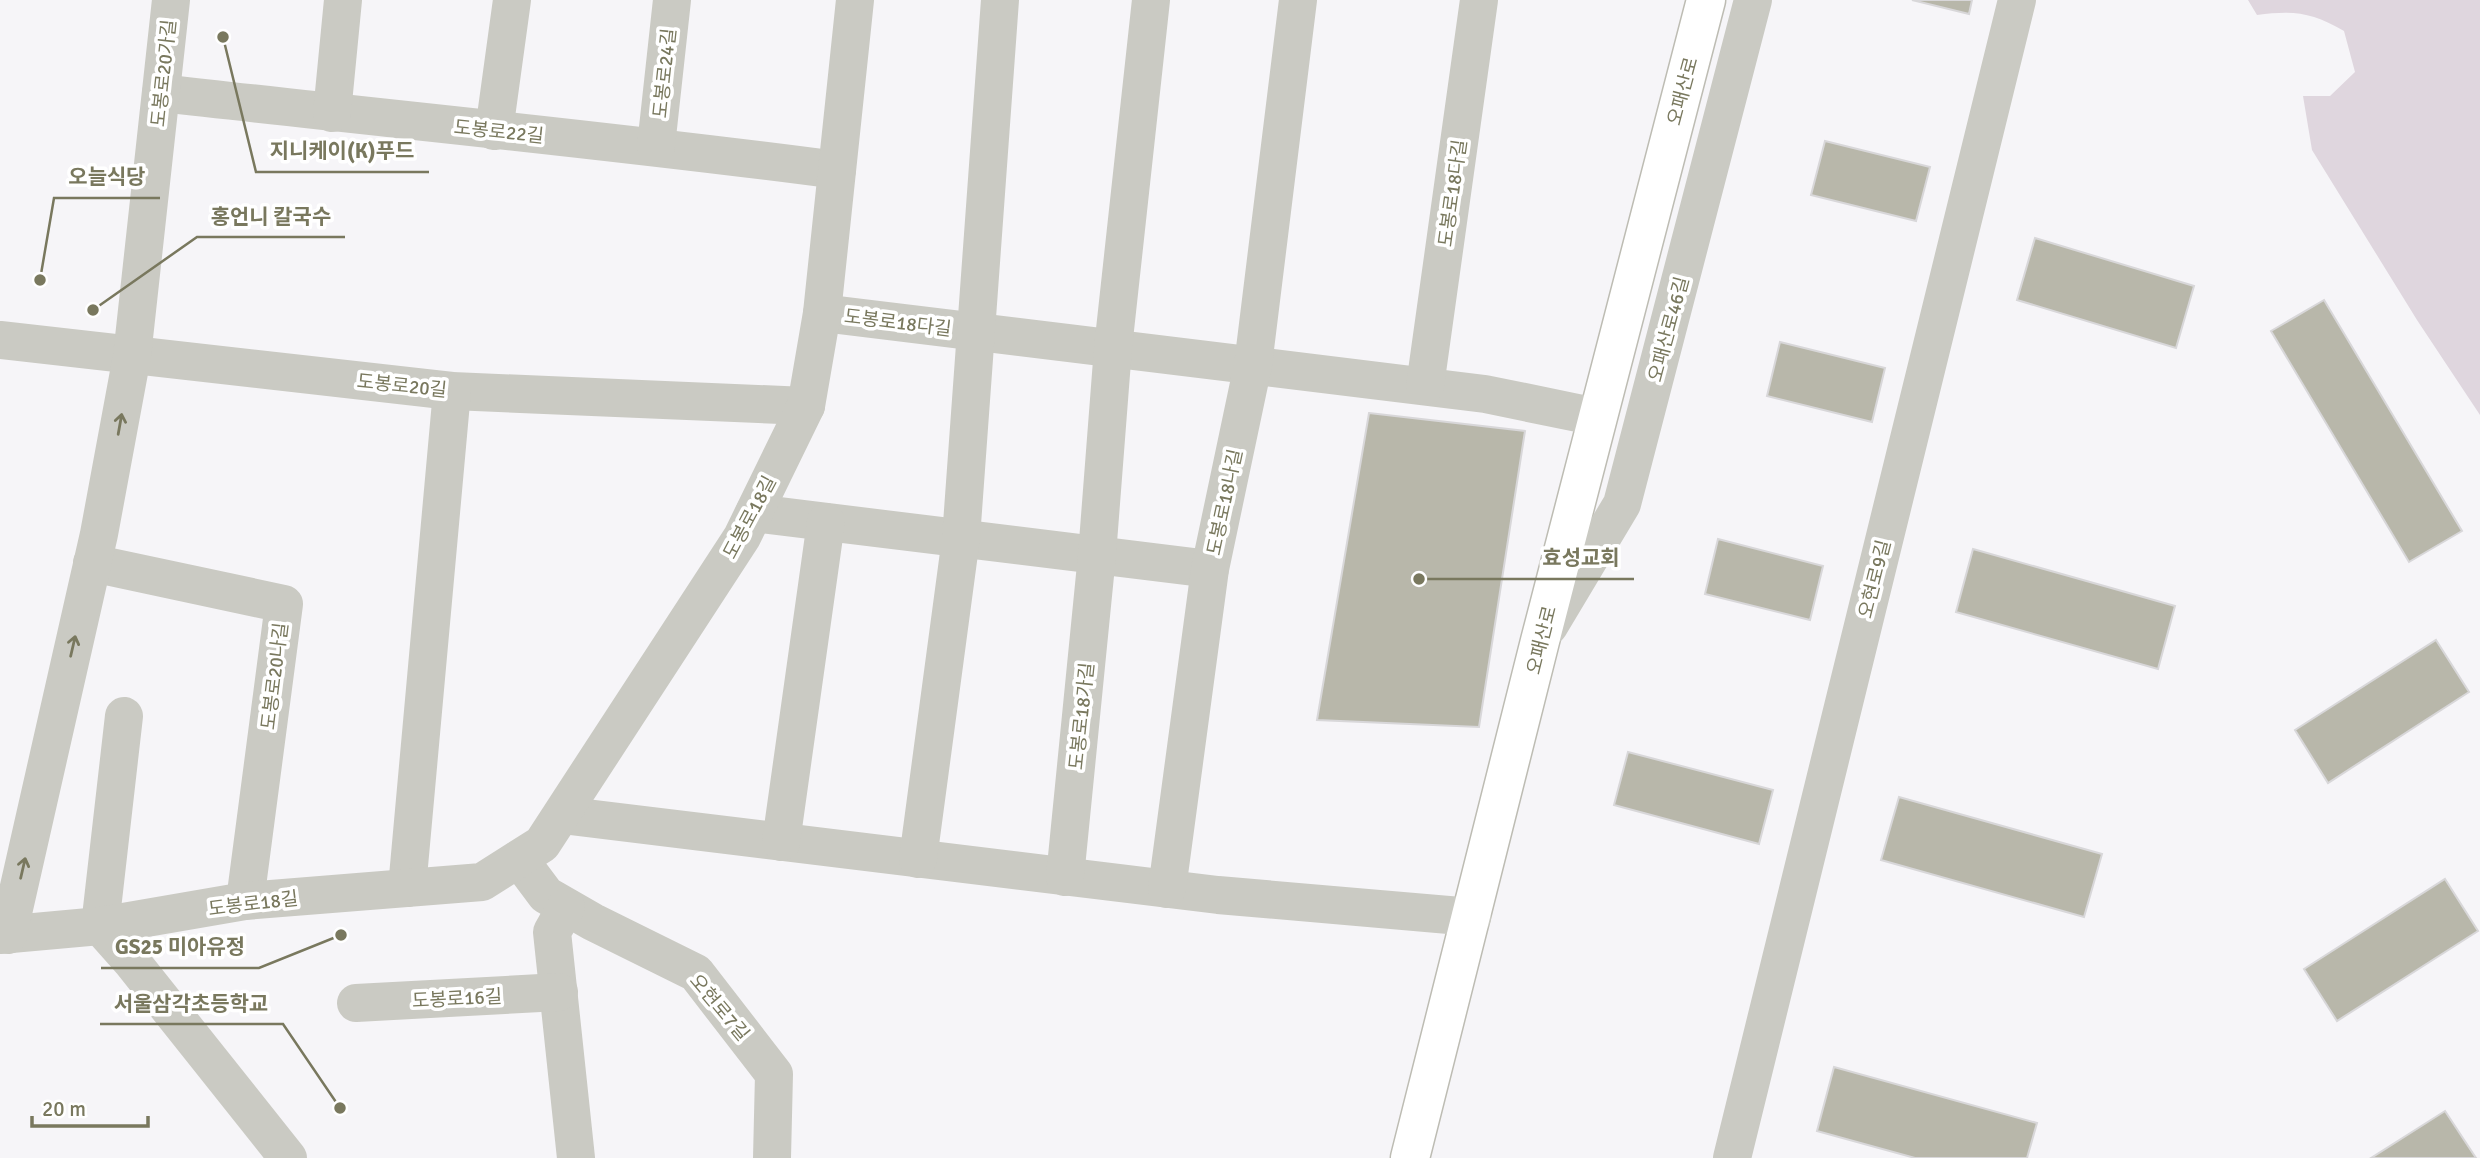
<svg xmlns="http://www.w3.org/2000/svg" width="2480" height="1158" font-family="Signika,'Noto Sans KR',sans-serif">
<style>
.green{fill:#dfd6de}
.building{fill:#b8b7aa;stroke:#d8d7d9;stroke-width:2}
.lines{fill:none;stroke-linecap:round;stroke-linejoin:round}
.secondary-casing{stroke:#bdbcb3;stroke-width:41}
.street{stroke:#cacac3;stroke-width:38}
.secondary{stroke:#fff;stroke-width:38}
.oneway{stroke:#79785e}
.labels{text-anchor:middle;stroke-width:7;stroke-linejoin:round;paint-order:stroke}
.street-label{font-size:19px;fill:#79785e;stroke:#fff}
.leader{fill:none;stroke:#79785e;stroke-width:2.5}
.callout-dot{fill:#79785e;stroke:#fff;stroke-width:2.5}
.callout-label{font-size:21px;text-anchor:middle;font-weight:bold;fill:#79785e;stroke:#fff;stroke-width:7;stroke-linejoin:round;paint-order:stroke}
</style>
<rect width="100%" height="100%" fill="#f6f5f8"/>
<path class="green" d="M2248,0h232v415l-63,-95 -105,-170 -9,-54h27l25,-24 -11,-41c-32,-19 -51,-21 -87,-16z"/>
<g class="building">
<path d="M1912,0h60l-3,14z"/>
<path d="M1825,141l105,26 -14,54 -105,-26z"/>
<path d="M2035,238l159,48 -18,62 -159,-48z"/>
<path d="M2324,300l138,231 -53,31 -138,-231z"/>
<path d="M1780,342l105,26 -13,54 -105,-26z"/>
<path d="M1369,413l156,18 -46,296 -162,-7z"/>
<path d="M1718,539l105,27 -13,54 -105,-26z"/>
<path d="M1973,549l202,57 -17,63 -202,-57z"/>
<path d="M2436,640l33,52 -141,91 -33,-53z"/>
<path d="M1628,752l145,38 -14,54 -145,-39z"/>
<path d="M1899,797l203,57 -18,63 -203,-57z"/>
<path d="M2445,879l33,52 -141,90 -33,-52z"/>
<path d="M1834,1067l203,56 -10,35h-112l-98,-27z"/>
<path d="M2445,1111l31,47h-105z"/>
</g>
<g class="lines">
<defs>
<path id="secondary" d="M1410,1158l130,-517 166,-641"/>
</defs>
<use href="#secondary" class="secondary-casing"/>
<g class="street">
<path d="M161,93c225,26 451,47 676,77"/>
<path d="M332,113l11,-113"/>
<path d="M494,131l18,-131"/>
<path d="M656,146l16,-146"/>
<path d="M822,313l663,81 112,23"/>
<path d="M0,340l452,51 354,15"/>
<path d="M1425,386l54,-386"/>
<path d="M754,513l456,56"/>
<path d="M92,563l192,41 -39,297"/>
<path d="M1549,626l73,-122 131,-504"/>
<path d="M124,716l-24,210 32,36 156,196"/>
<path d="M562,815l656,80 254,22"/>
<path d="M781,842l45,-320"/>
<path d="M519,859l27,36 47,27 103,51 78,101 -2,84"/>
<path d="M918,859l43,-321 39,-538"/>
<path d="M1065,877l32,-322 16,-207 38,-348"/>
<path d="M407,888l45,-497"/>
<path d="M1167,889l43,-320 43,-204 45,-365"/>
<path d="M566,907l-14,25 24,226"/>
<path d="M0,935l100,-9 145,-25 237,-19 60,-38 200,-307 64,-131 16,-93 33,-313"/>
<path d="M8,935l91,-401 33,-178 39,-356"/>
<path d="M356,1003l203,-11"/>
<path d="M1732,1158l285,-1158"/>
</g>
<use href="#secondary" class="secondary"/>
</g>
<defs><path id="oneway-shaft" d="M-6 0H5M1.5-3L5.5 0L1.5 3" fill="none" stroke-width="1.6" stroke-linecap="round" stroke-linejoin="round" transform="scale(1.75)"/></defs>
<g class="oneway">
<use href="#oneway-shaft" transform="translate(120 424) rotate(-80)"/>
<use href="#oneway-shaft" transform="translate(73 646) rotate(-77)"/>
<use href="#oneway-shaft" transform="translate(23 868) rotate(-77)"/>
</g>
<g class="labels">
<g class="street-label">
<text transform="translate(163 73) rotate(-84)" y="7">도봉로20가길</text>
<text transform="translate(664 73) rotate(-84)" y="7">도봉로24길</text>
<text transform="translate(1682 91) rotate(-75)" y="7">오패산로</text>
<text transform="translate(499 131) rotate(6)" y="7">도봉로22길</text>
<text transform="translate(1452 193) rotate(-82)" y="7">도봉로18다길</text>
<text transform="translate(898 322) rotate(7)" y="7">도봉로18다길</text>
<text transform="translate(1668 329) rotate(-75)" y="7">오패산로46길</text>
<text transform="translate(402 385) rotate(6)" y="7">도봉로20길</text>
<text transform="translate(1224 502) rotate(-78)" y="7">도봉로18나길</text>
<text transform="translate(749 517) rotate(-62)" y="7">도봉로18길</text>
<text transform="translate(1874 579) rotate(-76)" y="7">오현로9길</text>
<text transform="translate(1541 640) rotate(-76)" y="7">오패산로</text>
<text transform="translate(274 676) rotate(-83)" y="7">도봉로20나길</text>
<text transform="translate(1081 716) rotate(-84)" y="7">도봉로18가길</text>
<text transform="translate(253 903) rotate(-7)" y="7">도봉로18길</text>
<text transform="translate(457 998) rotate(-3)" y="7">도봉로16길</text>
<text transform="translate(720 1007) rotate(50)" y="7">오현로7길</text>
</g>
</g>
<path class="leader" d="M223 37L256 172H429M40 280L54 198H160M93 310L197 237H345M1419 579L1528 579H1634M341 935L259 968H101M340 1108L283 1024H100"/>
<g class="callout-dot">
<circle cx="223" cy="37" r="7"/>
<circle cx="40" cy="280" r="7"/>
<circle cx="93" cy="310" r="7"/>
<circle cx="1419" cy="579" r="7"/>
<circle cx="341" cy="935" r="7"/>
<circle cx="340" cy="1108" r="7"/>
</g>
<g class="callout-label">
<text x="342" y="158">지니케이(K)푸드</text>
<text x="107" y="184">오늘식당</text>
<text x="271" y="224">홍언니 칼국수</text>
<text x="1581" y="565">효성교회</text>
<text x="180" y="954">GS25 미아유정</text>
<text x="191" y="1011">서울삼각초등학교</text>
</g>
<path d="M32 1116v10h116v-10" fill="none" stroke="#79785e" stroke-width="3.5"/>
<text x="42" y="1116" font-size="21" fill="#79785e" stroke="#ffffff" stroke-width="5" paint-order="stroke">20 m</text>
</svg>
